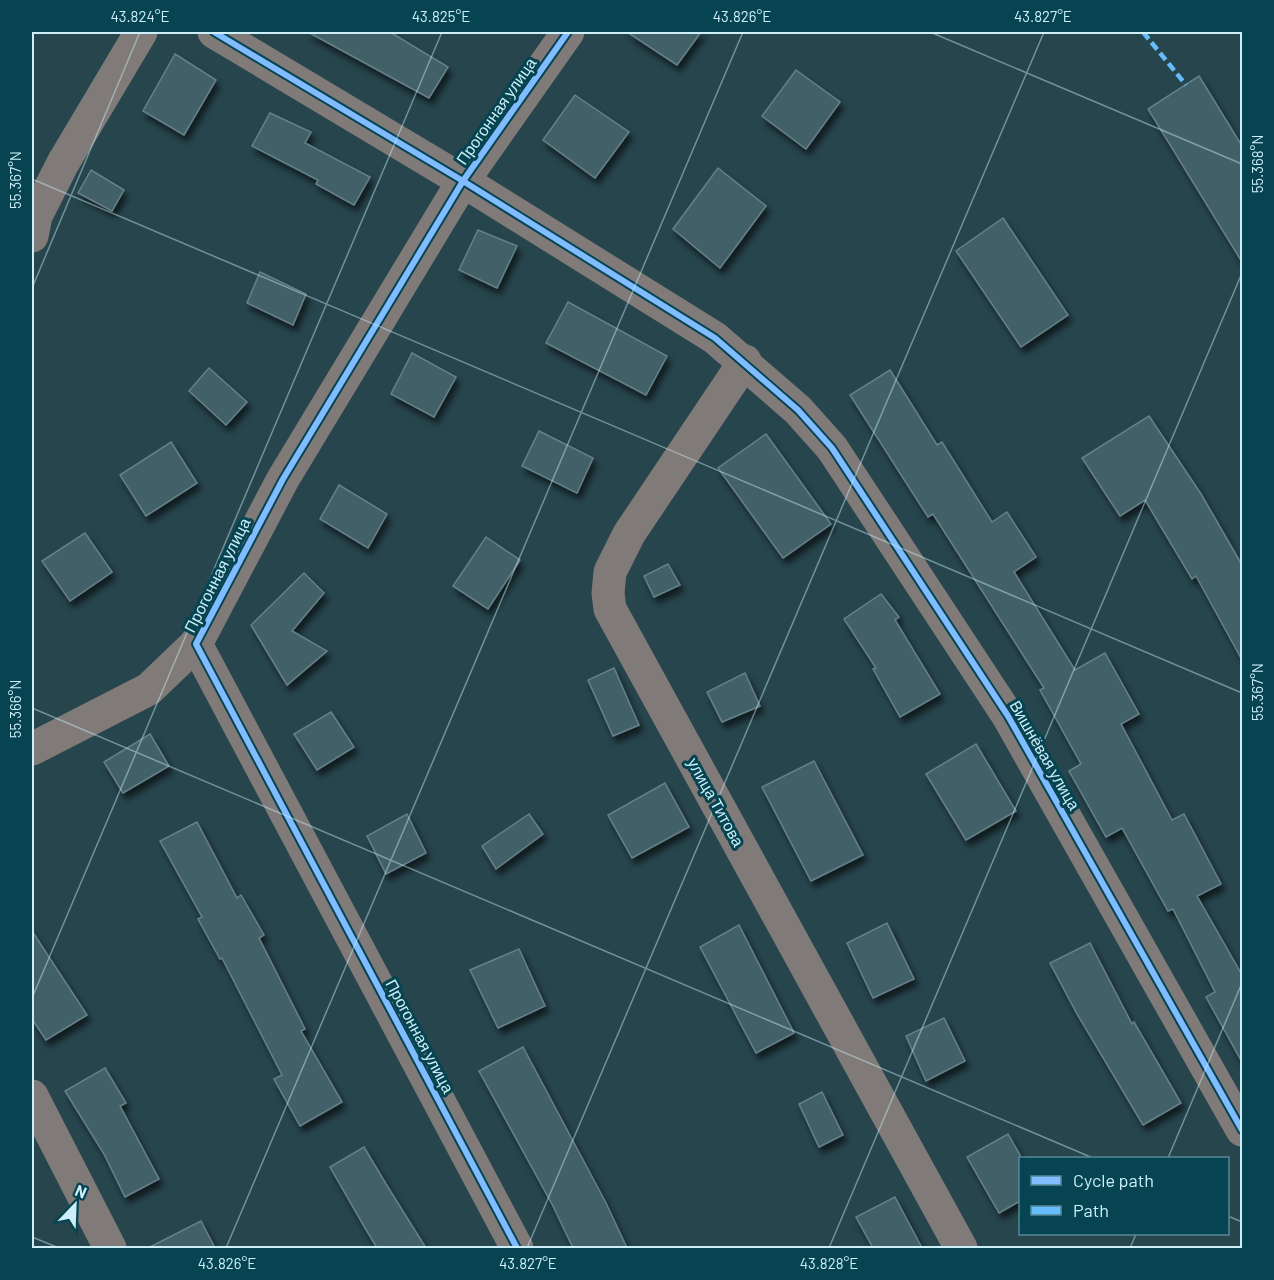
<svg xmlns="http://www.w3.org/2000/svg" width="1274" height="1280" font-family="Barlow,sans-serif">
<style>
.building{fill:#436067;stroke:#668088;stroke-width:1.5;filter:url(#shadow)}
.lines{fill:none;stroke-linecap:round;stroke-linejoin:round}
.minor{stroke:#807b79;stroke-width:33}
.quiet{stroke:#66bdfb;stroke-width:4.5;stroke-dasharray:9 4.5;stroke-linecap:butt}
.cycleway-casing{stroke:#064452;stroke-width:10}
.cycleway{stroke:#80bcff;stroke-width:6}
.ticks{fill:none;stroke:#cdeff9;stroke-width:1.5;stroke-opacity:0.45}
.labels{text-anchor:middle;stroke-width:6;stroke-linejoin:round;paint-order:stroke}
.street-label{font-size:16px;fill:#cdeff9;stroke:#064452}
.neatline{fill:none;stroke:#cdeff9;stroke-width:2}
.ticks-label{font-size:15px;text-anchor:middle;fill:#cdeff9}
</style>
<defs>
<filter id="shadow"><feDropShadow dx="3.5" dy="6" stdDeviation="3" flood-color="#0009"/></filter>
</defs>
<rect width="100%" height="100%" fill="#27454d"/>
<g class="building">
<path d="M308,32h82l58,35 -19,31z"/>
<path d="M627,32h74l-24,33z"/>
<path d="M175,54l41,26 -32,55 -41,-24z"/>
<path d="M796,70l44,32 -34,47 -44,-33z"/>
<path d="M1199,76l43,70v116l-94,-153z"/>
<path d="M575,95l54,37 -34,46 -52,-38z"/>
<path d="M270,113l41,19 -6,11 65,34 -16,28 -38,-21 2,-4 -66,-34z"/>
<path d="M718,168l48,38 -46,62 -47,-39z"/>
<path d="M91,170l33,20 -12,21 -34,-18z"/>
<path d="M1003,218l65,97 -47,32 -65,-96z"/>
<path d="M478,230l39,16 -20,42 -38,-18z"/>
<path d="M260,272l46,22 -13,31 -46,-22z"/>
<path d="M568,302l99,54 -21,39 -100,-52z"/>
<path d="M412,353l44,24 -22,40 -43,-23z"/>
<path d="M209,368l38,34 -21,23 -37,-34z"/>
<path d="M890,370l47,75 5,-3 50,80 15,-10 29,45 -22,15 61,98 30,-17 34,61 -18,10 51,96 12,-6 37,70 -24,12 45,79v87l-36,-65 9,-5 -42,-83 -5,2 -46,-83 -16,9 -37,-66 12,-7 -41,-74 4,-2 -111,-174 -5,3 -78,-122z"/>
<path d="M1149,416l52,78 41,71v95l-46,-84 -4,3 -47,-79 -25,16 -38,-58z"/>
<path d="M539,431l54,27 -16,35 -55,-27z"/>
<path d="M766,434l65,90 -48,34 -65,-90z"/>
<path d="M171,442l26,41 -51,33 -26,-41z"/>
<path d="M339,485l48,29 -19,34 -48,-29z"/>
<path d="M85,533l27,39 -42,29 -28,-40z"/>
<path d="M486,537l34,23 -32,49 -35,-23z"/>
<path d="M668,564l12,21 -26,12 -10,-21z"/>
<path d="M304,573l20,20 -32,38 35,20 -40,34 -36,-60z"/>
<path d="M881,594l18,23 -4,3 45,74 -40,23 -27,-48 3,-1 -32,-49z"/>
<path d="M614,668l25,57 -26,11 -25,-56z"/>
<path d="M745,673l15,33 -38,16 -15,-30z"/>
<path d="M331,712l23,35 -37,23 -23,-36z"/>
<path d="M150,734l19,32 -46,27 -19,-31z"/>
<path d="M976,744l40,67 -50,29 -40,-66z"/>
<path d="M814,761l49,94 -52,26 -49,-94z"/>
<path d="M665,783l24,44 -57,31 -24,-43z"/>
<path d="M407,814l19,39 -40,21 -19,-38z"/>
<path d="M529,814l14,20 -47,35 -14,-23z"/>
<path d="M197,822l40,76 4,-3 23,40 -5,3 46,91 -4,2 41,71 -42,24 -26,-47 8,-4 -60,-117 -2,1 -22,-40 4,-2 -42,-76z"/>
<path d="M887,923l27,56 -41,19 -26,-55z"/>
<path d="M739,925l55,108 -38,20 -56,-106z"/>
<path d="M32,931l55,84 -41,25 -14,-21z"/>
<path d="M1090,943l42,81 2,-2 47,81 -38,22 -66,-111 -27,-51z"/>
<path d="M519,949l26,57 -47,22 -28,-58z"/>
<path d="M944,1018l21,43 -39,20 -20,-45z"/>
<path d="M523,1047l83,156 21,45h-54l-20,-42 -74,-135z"/>
<path d="M105,1068l21,35 -6,3 39,73 -34,18 -21,-43 -39,-63z"/>
<path d="M822,1092l21,43 -24,12 -20,-43z"/>
<path d="M1008,1134l12,21v46l-21,12 -32,-56z"/>
<path d="M364,1147l22,37 40,64h-49l-12,-20 -35,-61z"/>
<path d="M895,1197l27,51h-49l-17,-31z"/>
<path d="M201,1221l14,27h-67z"/>
</g>
<g class="lines">
<g class="minor">
<path d="M214,32l249,149 252,157 83,72 34,38 176,268 234,414"/>
<path d="M32,236l4,-20 27,-53 78,-131"/>
<path d="M745,361l-116,173 -19,38 -2,21 2,16 351,639"/>
<path d="M32,749l117,-60 47,-45"/>
<path d="M32,1096l78,152"/>
<path d="M517,1248l-321,-604 87,-165 180,-298 105,-149"/>
</g>
<path class="quiet" d="M1143,32l43,53"/>
<defs>
<g id="cycleway">
<path d="M214,32l249,149 252,157 83,72 34,38 176,268 234,414"/>
<path d="M517,1248l-321,-604 87,-165 180,-298 105,-149"/>
</g>
</defs>
<use href="#cycleway" class="cycleway-casing"/>
<use href="#cycleway" class="cycleway"/>
</g>
<path class="ticks" d="M930,32l312,132M32,179l1210,514M32,288l108,-256M32,708l1061,450M32,998l410,-966M1168,1158l74,-175M1228,1216l14,6M32,1237l27,11M226,1248l517,-1216M527,1248l517,-1216M829,1248l413,-975M1130,1248l6,-14"/>
<g class="labels">
<g class="street-label">
<text transform="translate(496 111) rotate(-55)" y="6">Прогонная улица</text>
<text transform="translate(217 575) rotate(-63)" y="6">Прогонная улица</text>
<text transform="translate(1045 755) rotate(60)" y="6">Вишнёвая улица</text>
<text transform="translate(716 802) rotate(61)" y="6">улица Титова</text>
<text transform="translate(420 1036) rotate(62)" y="6">Прогонная улица</text>
</g>
</g>
<rect width="1274" height="1280" fill="none" stroke="#064452" stroke-width="66"/>
<rect x="1019" y="1157" width="210" height="78" fill="#064452" stroke="#568895" stroke-width="1.5"/>
<rect x="1031" y="1176" width="30" height="9" fill="#80bcff" stroke="#568895" stroke-width="1.5"/>
<text x="1073" y="1187" font-size="18" fill="#cdeff9">Cycle path</text>
<rect x="1031" y="1206" width="30" height="9" fill="#66bdfb" stroke="#568895" stroke-width="1.5"/>
<text x="1073" y="1217" font-size="18" fill="#cdeff9">Path</text>
<g transform="translate(75 1205) rotate(23)" stroke="#064452" stroke-width="4.5" paint-order="stroke">
<path d="M0-4.5L10 22L0 15L-10 22Z" fill="#cdeff9"/>
<text y="-9" font-size="16" font-weight="bold" text-anchor="middle" fill="#cdeff9">N</text>
</g>
<rect x="33" y="33" width="1208" height="1214" class="neatline"/>
<g class="ticks-label">
<text x="140" y="22">43.824°E</text>
<text x="441" y="22">43.825°E</text>
<text x="742" y="22">43.826°E</text>
<text x="1043" y="22">43.827°E</text>
<text transform="translate(1258 164) rotate(-90)" y="5">55.368°N</text>
<text transform="translate(16 180) rotate(-90)" y="5">55.367°N</text>
<text transform="translate(1258 692) rotate(-90)" y="5">55.367°N</text>
<text transform="translate(16 709) rotate(-90)" y="5">55.366°N</text>
<text x="227" y="1269">43.826°E</text>
<text x="528" y="1269">43.827°E</text>
<text x="829" y="1269">43.828°E</text>
</g>
</svg>
